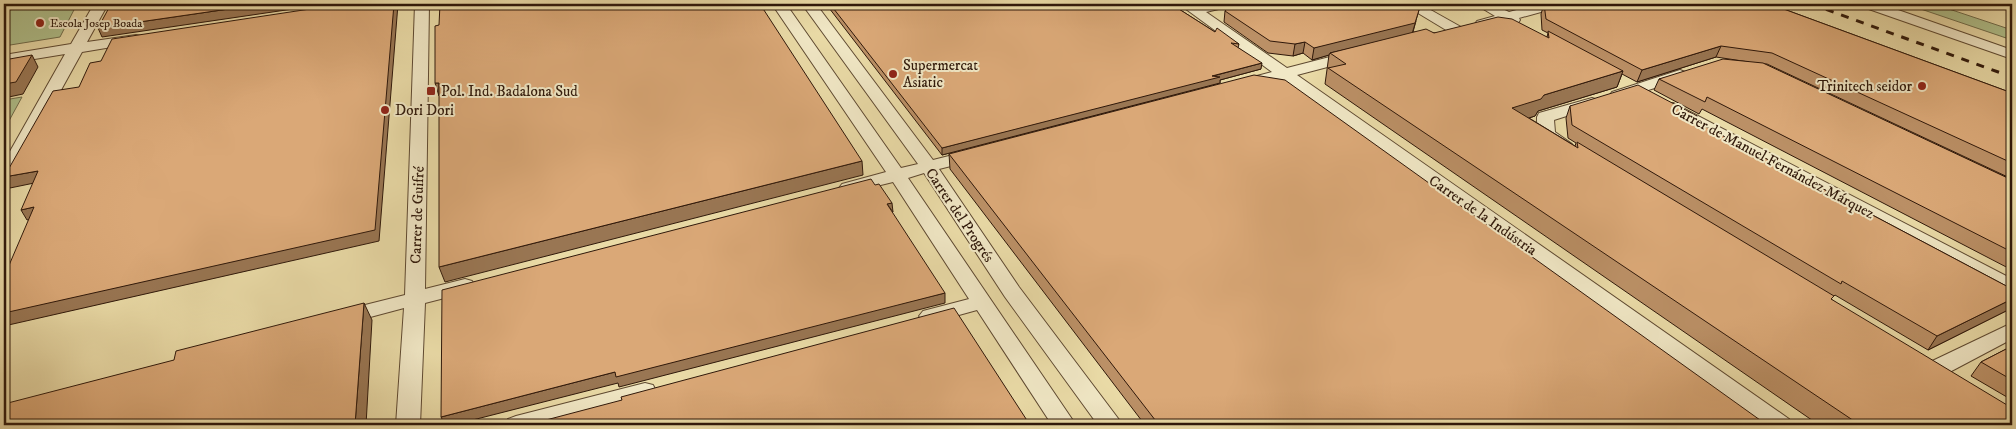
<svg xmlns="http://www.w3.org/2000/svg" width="2016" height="429" font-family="'IM FELL DW Pica',serif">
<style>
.green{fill:#b0c18c;stroke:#706c4b}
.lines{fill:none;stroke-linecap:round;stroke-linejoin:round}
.minor-casing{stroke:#5e4931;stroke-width:2}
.minor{fill:#f1e8c6;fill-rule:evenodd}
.rail{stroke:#2f180a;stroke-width:3;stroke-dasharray:8 8;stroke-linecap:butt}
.wall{fill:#bb9066;stroke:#2f180a}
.shaded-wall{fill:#997653;stroke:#2f180a}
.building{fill:#daa877;stroke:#2f180a}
.poi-dot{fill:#8f2418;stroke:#f1e8c6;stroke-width:2}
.labels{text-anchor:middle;stroke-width:4;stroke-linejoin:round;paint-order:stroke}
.far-poi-label{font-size:12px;fill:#2f180a;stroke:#f1e8c6;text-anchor:start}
.poi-label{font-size:15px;fill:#2f180a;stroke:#f1e8c6;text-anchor:start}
.street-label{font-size:15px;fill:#2f180a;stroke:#f1e8c6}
</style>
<rect width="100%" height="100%" fill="#eadba7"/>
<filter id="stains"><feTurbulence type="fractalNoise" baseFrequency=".004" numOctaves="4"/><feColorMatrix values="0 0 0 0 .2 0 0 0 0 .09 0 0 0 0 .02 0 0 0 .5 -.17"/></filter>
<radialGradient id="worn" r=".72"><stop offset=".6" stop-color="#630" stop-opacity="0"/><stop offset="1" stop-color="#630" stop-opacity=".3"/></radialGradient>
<g class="green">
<path d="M50,4h27l-17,33 -56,9v-28l5,-8z"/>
<path d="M1906,4h28l78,26v10z"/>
<path d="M22,97l-18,33v-30z"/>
</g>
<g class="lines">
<defs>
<g id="minor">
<path d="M94,4h14l-21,38 49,-7 5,1 2,3 -2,3 -5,1 -54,9 -69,125 -3,4 -6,1v-20l61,-108 -61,10v-9l67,-11z"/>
<path d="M415,4h14l-4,285 40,-10 7,2 3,5 -3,5 -47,12 -5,122h-24l8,-117 -60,16 -7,-2 -4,-5 4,-5 68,-17z"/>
<path d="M772,4h14l115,164 17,-4 -116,-160h14l117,156 40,-10 6,1 3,4 -3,4 -40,10 80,118 104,138h-25l-93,-128 -81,-124 -16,5 168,247h-24l-75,-115 -47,13 -7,-2 -4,-5 4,-5 46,-12 -76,-117 -45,11 -6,-1 -3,-4 3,-4 44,-12z"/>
<path d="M1179,4h16l2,1 32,-1 -2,3 -21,5 81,56 66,-17 5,2 3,3 -3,3 -61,16 492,344 4,6h-29l-482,-346 -38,10 -6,-2 -2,-3 2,-3 34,-9z"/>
<path d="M1403,4h17l41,23 2,3 -2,3h-10z"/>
<path d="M1475,4h17l17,8 30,-8h22l-2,3 -40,11 1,2 -2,3c-6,1 -7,-1 -12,-1 -10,-1 -19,8 -29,5l-2,-3 2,-3 18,-5z"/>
<path d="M1861,4h20l131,46v9l-149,-52z"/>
<path d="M1680,70l5,2 3,3 -3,3 -67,22 -6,-2 -2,-3 2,-3z"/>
<path d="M1592,98l6,2 2,3 -2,3 -44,14 1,12 17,12 -3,4c-9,2 -27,-5 -31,-15 -1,-5 -1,-11 -1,-16l2,-4z"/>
<path d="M1673,103l339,176v14l-7,-1 -338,-181 -2,-3 2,-3z"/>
<path d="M2012,323v16l-70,37 -8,2 -8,-2 -3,-6 3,-6z"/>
<path d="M645,383l8,2 3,6 -3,6 -105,28h-44l4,-6 8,-3z"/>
</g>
</defs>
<use href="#minor" class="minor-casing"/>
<use href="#minor" class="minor"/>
<path class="rail" d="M1811,4l201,73"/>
</g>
<g class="wall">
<path d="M826,4h345l44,28 24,12 -1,4 23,21 -41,11v3l-278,72z"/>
<path d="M1544,4h226l242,89v86l-245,-115h-3l248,116v90l-310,-161 -3,5 -45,-24 5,-11 90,-17 -33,-5 -79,25 -15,-8 -5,13 -79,24 -3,5 -6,2 46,28 1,-3 -8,-5 -2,-20 4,-12 127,10 -2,5 317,168v19l-84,42 -93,-55 -4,4 181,126h-193l-494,-341 4,-29 -17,5 -9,-7 -10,3 -25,-3 -44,-31 1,-11 191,10 -3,11 134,5 1,-4 -6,-3 -1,-16z"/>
<path d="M949,154l818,271h-622l-195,-256z"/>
<path d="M2012,346v54l-41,-24 10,-14z"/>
</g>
<g class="shaded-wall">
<path d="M263,4h64l-225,33 -4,-9z"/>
<path d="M394,4h4l-19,237 -375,85v-13z"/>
<path d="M1419,10l-7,24 -82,19 -1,2 -17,5 2,-12z"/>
<path d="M1305,42l-2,11 -10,3 2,-12z"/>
<path d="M1721,46l-5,11 -79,25 5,-12z"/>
<path d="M32,55l6,12 -15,27 -19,4v-14z"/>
<path d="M1262,63l-1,6 -41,11v3l-278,72v-7z"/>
<path d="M1623,71l-6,16 -79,24 -3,5 -28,9 5,-17 32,-13z"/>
<path d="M435,83h4v13z"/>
<path d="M862,161l1,14 -418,107 -6,-15z"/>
<path d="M38,171l6,10 -34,7 -6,-11z"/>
<path d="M892,203l1,9 -6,-8z"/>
<path d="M34,207l7,10 -14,3 -6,-10z"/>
<path d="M945,293v10l-326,84 -1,-4 -165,42h-8l-4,-8 174,-45z"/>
<path d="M2012,299v9l-84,42 9,-14z"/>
<path d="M364,303l8,17 -6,105h-11z"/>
</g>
<g class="building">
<path d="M111,4h152l-165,24z"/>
<path d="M343,4h51l-19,226 -371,83v-36l30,-70 -13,3 17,-39 -34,6 49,-86 26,-4 11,-24 11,-2 11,-22z"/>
<path d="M440,4h320l102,157 -423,106v-184h-4v-57l4,-1z"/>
<path d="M830,4h341l44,28 2,-4 22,16 -8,-1 31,20 -50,13 8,1 -278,71z"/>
<path d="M1230,4h177l12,6 -4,13 -101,25 -9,-6 -10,2 -25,-3 -45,-30z"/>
<path d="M1544,4h226l242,89v70l-240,-110 -51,-7 -79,24 -96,-51z"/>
<path d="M1498,17l14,2 37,19 -1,-7 75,40 -79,24 -3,4 -29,9 66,40 -1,-6 257,154 -3,3 181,109v17h-152l-532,-357 18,-4 -16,-11 96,-24 8,4z"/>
<path d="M32,55l-16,27 -12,2v-24z"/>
<path d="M1723,59l40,4 249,117v72l-305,-155 -2,5 -46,-23z"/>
<path d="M1254,75l31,5 482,345h-608l-210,-271z"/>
<path d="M1638,85l59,31 -2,5 317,168v10l-75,37 -95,-55 -1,3 -269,-159 -2,-19z"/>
<path d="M871,179l4,6 4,-1 13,19 -5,1 58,89 -329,84 -1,-5 -174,45 1,-127z"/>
<path d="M364,303l-9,122h-351v-21l170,-44 2,-9z"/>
<path d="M954,308l76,117h-503l95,-25 -1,-3z"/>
<path d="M2012,346v34l-31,-18z"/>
</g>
<g class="poi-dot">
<circle cx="40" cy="23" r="5"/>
<circle cx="893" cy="74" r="5"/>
<circle cx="1922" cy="86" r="5"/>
<rect x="426" y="86" width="10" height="10" rx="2.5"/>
<circle cx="385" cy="110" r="5"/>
</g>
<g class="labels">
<g class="far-poi-label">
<text x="50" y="27">Escola Josep Boada</text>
</g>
<g class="poi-label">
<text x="903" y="70">Supermercat<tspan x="903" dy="17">Asiatic</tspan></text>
<text x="1912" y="91" text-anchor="end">Trinitech seidor</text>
<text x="441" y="96">Pol. Ind. Badalona Sud</text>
<text x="395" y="115">Dori Dori</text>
</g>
<g class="street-label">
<text transform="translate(1773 161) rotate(28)" y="5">Carrer de Manuel Fernández Márquez</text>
<text transform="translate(417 215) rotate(-88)" y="5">Carrer de Guifré</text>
<text transform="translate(960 215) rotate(56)" y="5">Carrer del Progrés</text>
<text transform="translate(1483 215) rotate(35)" y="5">Carrer de la Indústria</text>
</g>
</g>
<rect width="2016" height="429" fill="none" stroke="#eadba7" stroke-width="20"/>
<rect x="5" y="5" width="2006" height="419" fill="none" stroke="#2f180a" stroke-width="2.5"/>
<rect x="10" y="10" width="1996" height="409" fill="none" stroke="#2f180a"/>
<rect width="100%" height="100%" filter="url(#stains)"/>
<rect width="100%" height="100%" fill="url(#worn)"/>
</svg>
